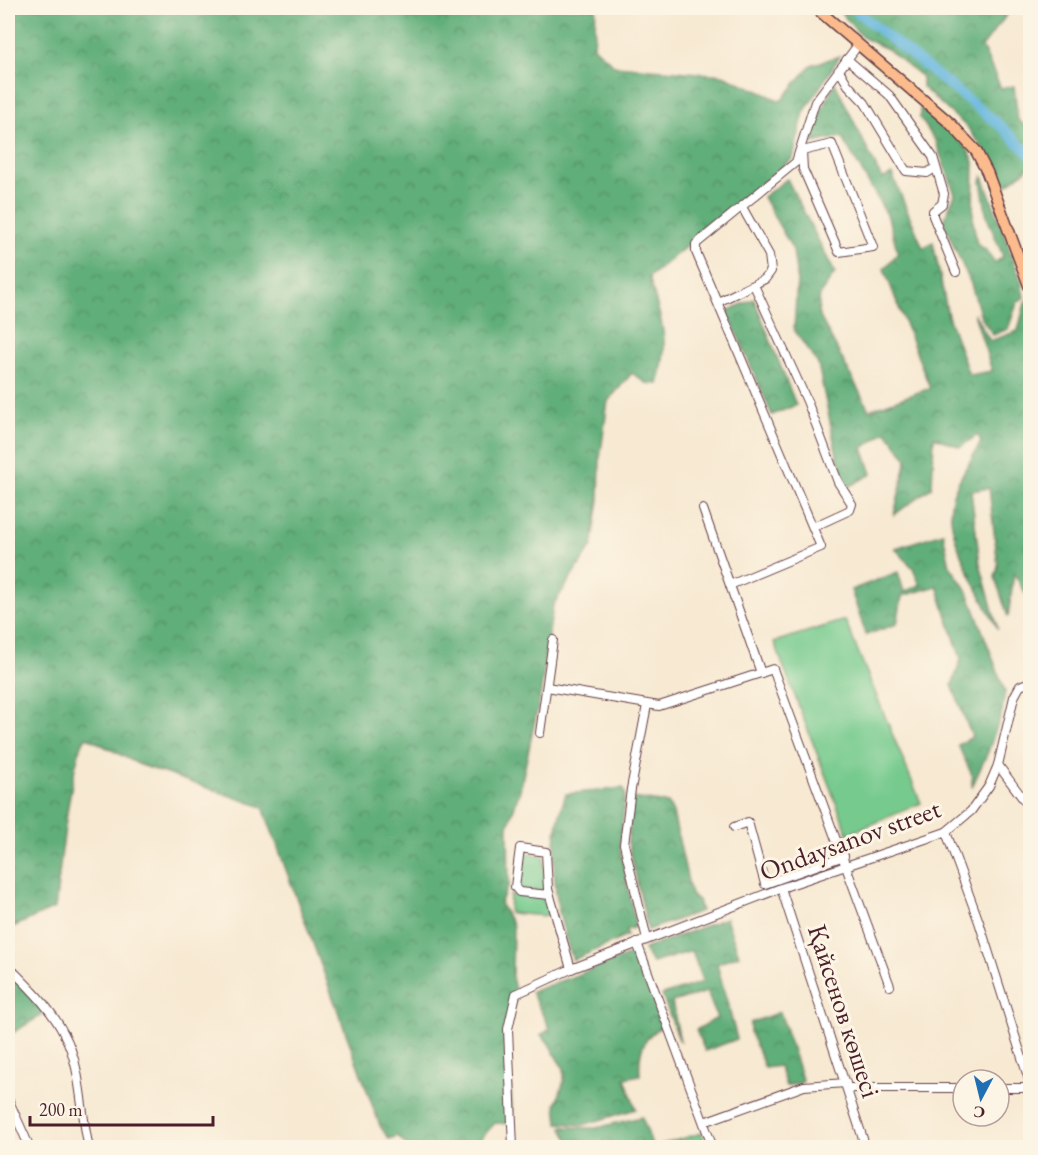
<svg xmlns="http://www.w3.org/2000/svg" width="1038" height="1155" font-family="'EB Garamond',serif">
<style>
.grass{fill:#76ca8e;stroke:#60745c;stroke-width:1.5}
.forest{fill:url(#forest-crowns);stroke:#556652;stroke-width:1.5}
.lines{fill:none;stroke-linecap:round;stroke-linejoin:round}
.river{stroke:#62b5de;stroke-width:10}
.minor-casing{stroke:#643d44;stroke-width:10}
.major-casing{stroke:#643d44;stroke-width:13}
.minor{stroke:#fff;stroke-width:8}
.major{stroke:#fbbb8c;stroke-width:10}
.labels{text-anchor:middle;stroke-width:6;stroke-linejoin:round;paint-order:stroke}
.street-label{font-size:27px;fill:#4a1f2b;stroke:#fcf5e5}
</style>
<defs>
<pattern id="forest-crowns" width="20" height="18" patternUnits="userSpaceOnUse" patternTransform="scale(1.5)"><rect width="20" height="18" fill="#60ae79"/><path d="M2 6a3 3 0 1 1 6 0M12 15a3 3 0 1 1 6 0" fill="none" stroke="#518d63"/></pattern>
</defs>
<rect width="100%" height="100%" fill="#fcf5e5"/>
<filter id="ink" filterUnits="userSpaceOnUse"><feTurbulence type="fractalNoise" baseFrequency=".0167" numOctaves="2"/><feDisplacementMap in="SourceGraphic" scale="12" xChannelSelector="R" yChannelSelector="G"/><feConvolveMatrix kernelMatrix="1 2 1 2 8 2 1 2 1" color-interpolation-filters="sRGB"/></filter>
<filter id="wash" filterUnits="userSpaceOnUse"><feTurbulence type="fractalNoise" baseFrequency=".008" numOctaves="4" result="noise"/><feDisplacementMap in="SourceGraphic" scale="24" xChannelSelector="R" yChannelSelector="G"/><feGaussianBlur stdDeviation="1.35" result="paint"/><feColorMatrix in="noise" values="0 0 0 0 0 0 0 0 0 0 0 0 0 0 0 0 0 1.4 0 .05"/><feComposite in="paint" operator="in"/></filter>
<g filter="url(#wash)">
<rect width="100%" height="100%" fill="#f7e9d2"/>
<g class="grass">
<path d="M845,620l76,183 -73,31 -74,-192z"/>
<path d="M522,852l22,4v35l-23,-1 -4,-6z"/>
<path d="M510,895l33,2v4l5,1 -1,14 -38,-3z"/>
<path d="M702,1133l4,14h-53z"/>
</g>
<g class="forest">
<path d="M8,8h588l-2,39 21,19 108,9 58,26 30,-36 29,-9 -36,56 -11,46 -144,119c12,45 22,61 9,107l-12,-1 -14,-10 -24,28 -8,57 -1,42 -7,46 -39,59 -13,92 -20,93 -12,36 1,59 -9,18 13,23 -1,51 4,17 -8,35 5,95 -18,-1 -22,24h-65l-10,-11 -9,3 -9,-13 -117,-319 -125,-43 -51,-27c-16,13 -28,142 -32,171l-47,21z"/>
<path d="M837,8h175l-30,39 19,41 13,-2 4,34 12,9v38l-26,20 -17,-33 -19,-26 -46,-41v-10l-35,-28 -25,-12z"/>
<path d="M835,83l47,96 10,-5 31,74 10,-6 15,74 21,59 23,-4 -18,-58 16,28 28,-10 8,-32 4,11v292l-16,-29 -6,44 -13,-40 3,-11 -9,-78 -18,3 9,73 18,65c-16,-32 -58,-99 -45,-134 6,-18 19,-36 28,-53l-3,-7 -18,12 -26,-10 -2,50 -38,28 13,-56 -21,-28 -23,17 9,26 -24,13 -10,-27 -20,-96 -24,-34 3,-50 -4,-30 -30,-53 24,-18 48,94 -15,21 -2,19 51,97 61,-22 -46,-119 14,-16 -10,-36 -46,-80 -30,6 7,-28z"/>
<path d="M920,109l6,2 27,23 15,16 6,12 -1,59 4,23 10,7 8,12 8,-7 -16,-39 -6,-36 2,-5 38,105 3,16 -7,6 -9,26 -15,6 -12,-18 -10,-33 -28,-62 12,-28 -20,-54 -15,-22z"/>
<path d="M754,299l42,106 -24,10 -45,-104z"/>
<path d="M943,533l7,33 18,26 37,99 -3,21 -14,40 -16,35v-12l-14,-30 14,-8 -20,-52 9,-26 -24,-73 -35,10 -5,28 -31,11 -15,-45 47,-18 6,20 16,-7 -7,-17 -18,-20z"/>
<path d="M623,788l2,6 -5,54 16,79 -10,3 1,6 -54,24c-20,-54 -27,-111 -7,-166z"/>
<path d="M632,798l36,5 5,10 18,82 7,5 3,11 -53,19 -20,-88z"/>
<path d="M726,918l13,37 -22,9 20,75 -32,12 -9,-21 21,-12 -10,-26 -35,10 8,40 -18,-47 41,-13 -11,-31 -40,12 -8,-14z"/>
<path d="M636,953l28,73c-21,8 -26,27 -24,49l-15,3 11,31 -53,16 -25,-2 -2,-18 8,-24v-13c-11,-11 -10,-23 -23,-33l9,-6 -19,-37z"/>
<path d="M8,970l40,41 -40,25z"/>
<path d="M780,1012l23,70 -17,4 -7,-20 -14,2 -15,-36v-9z"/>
<path d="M642,1117l11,30 -81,-2 -10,-18 34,1z"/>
</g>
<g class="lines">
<path class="river" d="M852,8l149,118 29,29"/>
</g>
</g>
<g filter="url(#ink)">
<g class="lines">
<defs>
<g id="minor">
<path d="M847,59l42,36 44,62 11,37 -2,10 -9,7v5l23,56"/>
<path d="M839,70l9,15 17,18 41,68 21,2 8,-5"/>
<path d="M832,144l41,103 -34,5 -36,-83 -1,-18z"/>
<path d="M754,285l53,116 31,81 14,22 -2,6 -37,17"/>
<path d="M718,302l47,-23 6,-8 -2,-16 -27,-48"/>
<path d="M703,509l58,164 12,-4 117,317"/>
<path d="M730,585l91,-38 -125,-295v-8l100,-82 19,-60 43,-57"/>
<path d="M547,687l112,19 102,-33"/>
<path d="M540,733l13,-93"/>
<path d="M998,765l32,43"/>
<path d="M734,827l14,-5 17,62 79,-28"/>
<path d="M946,832l33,90 51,161"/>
<path d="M781,888l85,260"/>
<path d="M550,895l-31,-3 -4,-5 5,-39 26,4 2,37 23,80"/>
<path d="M647,939l-23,-95 7,-55 16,-84"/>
<path d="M637,943l76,205"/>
<path d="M8,966c20,20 43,42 56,68 18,33 16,77 25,114"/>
<path d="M848,1088h115"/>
<path d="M999,1088h31"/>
<path d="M8,1099l22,49"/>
<path d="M704,1122l100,-36 42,-3"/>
<path d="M513,1148l-5,-119 8,-35 55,-25 210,-81 165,-56 25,-21 18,-25 9,-21 16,-68 6,-11 10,-4"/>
</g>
<path id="major" d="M816,8l134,115 26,28 11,21 43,116"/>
</defs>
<use href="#minor" class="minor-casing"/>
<use href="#major" class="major-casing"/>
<use href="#minor" class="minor"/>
<use href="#major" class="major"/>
</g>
</g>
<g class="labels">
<g class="street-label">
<text transform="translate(850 840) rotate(-20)" y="9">Ondaysanov street</text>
<text transform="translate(844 1011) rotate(72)" y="9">Қайсенов көшесі</text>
</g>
</g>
<rect width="1038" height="1155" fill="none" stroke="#fcf5e5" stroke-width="30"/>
<g transform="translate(981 1098) rotate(187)"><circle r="28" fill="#fcf5e5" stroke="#b59f9b" stroke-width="1.5"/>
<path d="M0-4.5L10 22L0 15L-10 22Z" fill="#1f6fb2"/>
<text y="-9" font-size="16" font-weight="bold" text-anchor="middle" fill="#4a1f2b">С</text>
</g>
<path d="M30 1116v9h183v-9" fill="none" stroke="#4a1f2b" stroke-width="3"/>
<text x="39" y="1116" font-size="18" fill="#4a1f2b" stroke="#fcf5e5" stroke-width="4.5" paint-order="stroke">200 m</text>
</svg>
